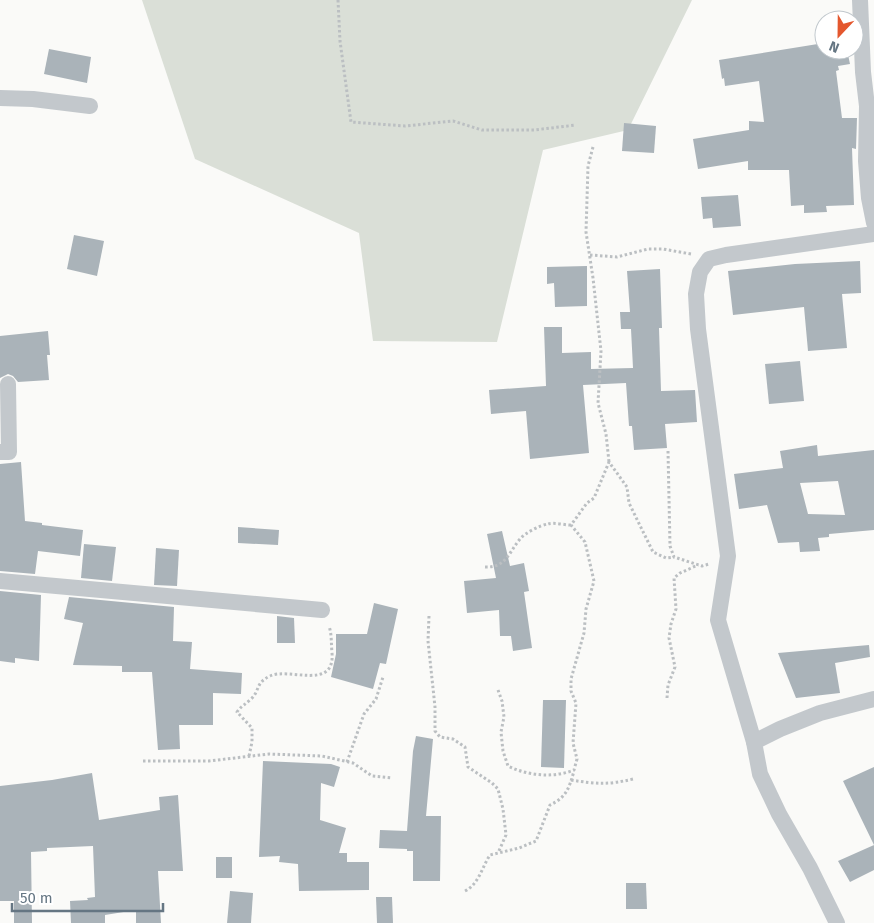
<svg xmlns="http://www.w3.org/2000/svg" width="874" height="923" font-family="'Fira Sans',sans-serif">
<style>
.green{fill:#dadfd7}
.building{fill:#aab3b9;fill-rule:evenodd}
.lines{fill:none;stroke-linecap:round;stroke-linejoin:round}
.path{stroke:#bbbfc2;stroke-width:3;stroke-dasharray:2.5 2.5;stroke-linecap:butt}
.street{stroke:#c3c8cc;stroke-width:16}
</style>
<rect width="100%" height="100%" fill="#fafaf8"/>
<path class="green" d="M142,0h550l-64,130 -85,20 -46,192 -124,-1 -14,-108 -164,-74z"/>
<g class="building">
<path d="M824,43v7h23l3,14 -12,2 1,4 -3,1 6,47h15l-1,31 -4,-1 2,57 -28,1 1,6 -23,1v-8l-13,1 -2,-36h-41v-9l-50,8 -5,-30 56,-9v-9l15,1 -5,-41 -34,5 -1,-8 -2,1 -3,-19z"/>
<path d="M49,49l42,8 -4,26 -43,-9z"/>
<path d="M624,123l32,3 -2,27 -32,-2z"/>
<path d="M738,195l3,31 -28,2 -1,-10 -9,1 -2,-22z"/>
<path d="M74,235l30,6 -7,35 -30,-7z"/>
<path d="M860,261l1,32 -19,1 5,54 -39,3 -4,-44 -71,8 -5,-44 67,-7z"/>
<path d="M587,266v40l-32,1 -1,-24 -7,1v-17z"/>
<path d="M660,269l2,59h-3l2,63 34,-1 2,32 -32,2 2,24 -33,2 -2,-24h-3l-3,-43 -43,2 6,68 -59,6 -4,-48 -35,3 -2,-24 57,-4 -2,-59h18v26l29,-1v17l42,-1 -2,-39h-10l-1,-17h10l-3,-41z"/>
<path d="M48,331l2,24h-3l2,25 -31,2 -5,-6 -5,-2 -8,4v-42z"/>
<path d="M800,361l4,40 -35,3 -4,-40z"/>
<path d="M817,445l1,11 56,-6v80l-45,4v3l-11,1 2,13 -20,1 -1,-10 -21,1 -11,-38 -28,4 -5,-35 49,-6 -3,-17zM838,481l7,34 -37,-1 -8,-31z"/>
<path d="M21,462l4,59 17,2v2l41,5 -3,26 -42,-5 -3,23 -35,-3v-107z"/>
<path d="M238,527l41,3 -1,15 -40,-2z"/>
<path d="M502,531l8,35 14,-3 5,28 -5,1 8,56 -19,3 -2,-15h-11l-1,-26 -32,3 -3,-32 32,-3 -9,-44z"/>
<path d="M84,544l32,3 -4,34 -31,-3z"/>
<path d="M156,548l23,2 -2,36 -23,-1z"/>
<path d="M0,591l41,4 -2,66 -24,-3v5l-15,-2z"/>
<path d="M69,597l105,10 -1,34 19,1 -2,27 52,4 -1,21 -28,-1v32h-34l1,24 -22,1 -6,-78h-30v-6l-49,-1 10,-42 -19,-4z"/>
<path d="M374,603l24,6 -12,55 -6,-1 -7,26 -42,-12 5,-23v-20h31z"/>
<path d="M277,616l17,2 1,25h-18z"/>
<path d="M869,645l1,12 -35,6 5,30 -44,5 -18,-45z"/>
<path d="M543,700h23l-2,68 -23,-1z"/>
<path d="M416,736l17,3 -7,77h15l-1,65h-27v-30h-6v-2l-28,-1 1,-18 27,1 6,-80z"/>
<path d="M263,761l68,3 9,3 -6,20 -13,-4 -1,37 26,8 -7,25h8v9h22v28l-70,1 -1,-27 -19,-2 1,-6 -21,1z"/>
<path d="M874,767v103l-24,12 -12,-21 36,-16 -31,-64z"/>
<path d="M92,773l7,47 61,-10 -1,-13 19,-2 5,76h-25l3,52h-25v-13l-31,5v8h-34l-1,-22 18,-1 -1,-2 8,-1 -2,-51 -46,2v3l-16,1 1,71h-18v-22h-14v-115l52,-6z"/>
<rect x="216" y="857" width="16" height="21"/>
<path d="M626,883h20l1,26h-21z"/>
<path d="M230,891l23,2 -2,30h-24z"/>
<path d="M376,897h16l1,26h-16z"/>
</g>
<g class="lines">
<g class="path">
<path d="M338,0l2,41 11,81 54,4 48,-5 29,9h52l42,-5"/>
<path d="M593,147l-5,19 -2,66 7,46 8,73 -3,52 8,31 3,28"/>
<path d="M590,255l27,2 31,-8h15l28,5"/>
<path d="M668,451l2,95 4,11 28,9 7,-2"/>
<path d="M485,567c21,1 24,-15 35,-28 5,-6 20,-14 28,-15 6,-2 16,1 23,1"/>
<path d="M429,616l-1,25 7,66v24l5,6 13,2 12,8 3,20 24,16 6,6 5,20 3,26 -8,18"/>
<path d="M498,690l4,11 2,16 -3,15 2,19 5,15c20,10 46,12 66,4l3,-11 -4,-16 3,-40 -5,-12v-12l13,-46 2,-24 8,-28 -9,-39 -14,-17 16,-22 7,-5 15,-36 18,25 2,16 24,49 13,6 8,-1"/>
<path d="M667,698l1,-13 7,-18 -6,-29 2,-14 5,-15 -2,-31 6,-5 18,-8"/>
<path d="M249,756l3,-14v-14l-15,-16c4,-6 9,-8 14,-13 9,-8 4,-16 19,-23 19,-9 65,15 62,-23 -1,-10 0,-18 -3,-27"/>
<path d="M143,761h66l60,-7 53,2 31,7 19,13 20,2"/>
<path d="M347,762l17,-48 12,-15 7,-22"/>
<path d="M571,780c25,4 37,5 62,-1"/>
<path d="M465,891c14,-7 17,-24 25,-36l29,-7 17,-7 14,-36c17,-8 19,-17 24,-34"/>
</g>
<g class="street">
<path d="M860,0l3,72 4,34 -1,55 3,37 5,25"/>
<path d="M0,98l33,1 57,7"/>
<path d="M0,452h9l-1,-68"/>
<path d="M0,581l322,29"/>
<path d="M754,742l-36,-122 10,-64 -30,-227 -2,-35 4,-22 9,-13 17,-4 148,-21"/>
<path d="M837,923l-27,-55 -31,-54 -19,-40 -6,-32 26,-13 40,-16 54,-14"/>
</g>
</g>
<g transform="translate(839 35) rotate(202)"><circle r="24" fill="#ffffff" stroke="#c1c8cd"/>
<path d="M0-4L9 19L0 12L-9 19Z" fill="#e4572e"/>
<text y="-8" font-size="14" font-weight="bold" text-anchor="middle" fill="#657683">N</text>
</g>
<path d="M12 903v8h151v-8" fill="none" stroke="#657683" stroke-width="2.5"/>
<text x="20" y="903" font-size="15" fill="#657683" stroke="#ffffff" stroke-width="4" paint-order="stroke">50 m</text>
</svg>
